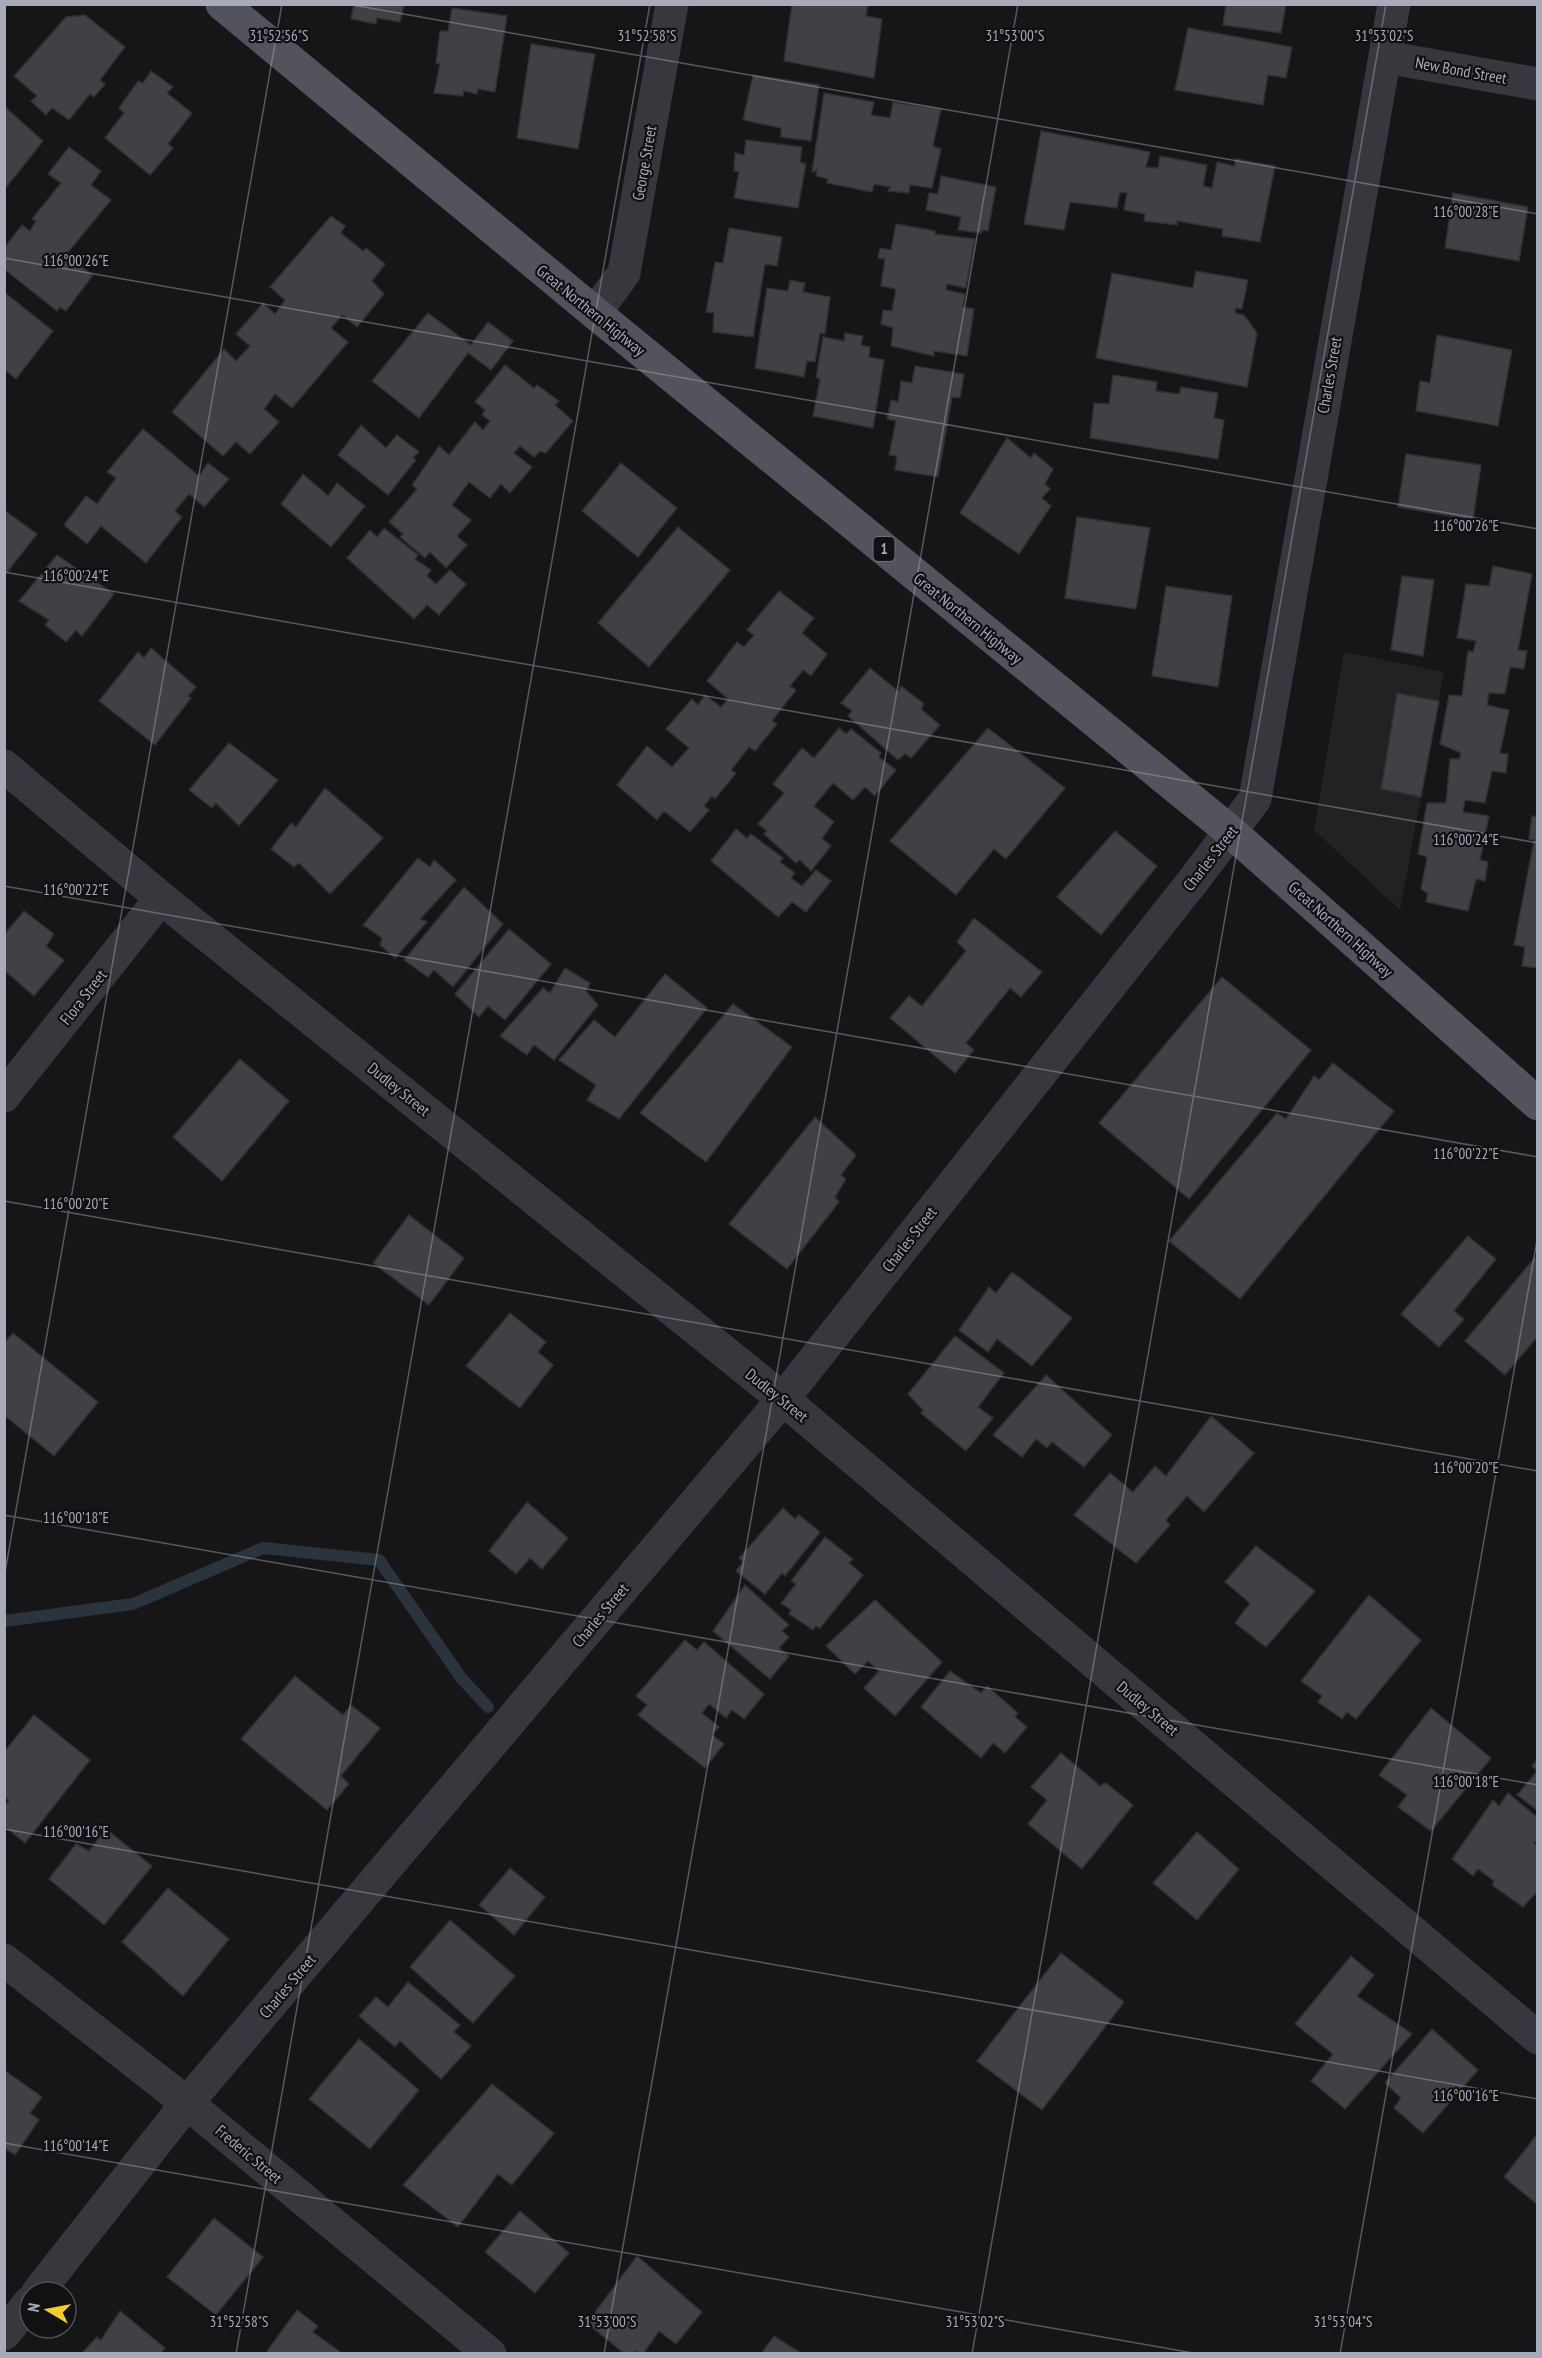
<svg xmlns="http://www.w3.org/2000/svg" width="1542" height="2358" font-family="'PT Sans Narrow',sans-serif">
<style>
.built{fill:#222225}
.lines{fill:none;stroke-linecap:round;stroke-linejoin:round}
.stream{stroke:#2b333c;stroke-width:12}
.building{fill:#404045;stroke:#303034;stroke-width:1.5}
.street{stroke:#37373d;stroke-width:33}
.primary{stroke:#52535c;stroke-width:33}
.ticks{fill:none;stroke:#a7abb8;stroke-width:1.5;stroke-opacity:0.45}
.labels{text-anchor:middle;stroke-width:4.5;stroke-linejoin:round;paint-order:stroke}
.shield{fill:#111113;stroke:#7a7d86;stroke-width:1.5}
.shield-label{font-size:15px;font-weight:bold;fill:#a7abb8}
.street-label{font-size:16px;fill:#a7abb8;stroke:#111113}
.ticks-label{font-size:15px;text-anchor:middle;fill:#a7abb8;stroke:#111113;stroke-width:4.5;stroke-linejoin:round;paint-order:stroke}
</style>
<rect width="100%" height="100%" fill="#161618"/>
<path class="built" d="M1344,652l100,20 -44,238 -86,-80z"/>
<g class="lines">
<path class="stream" d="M4,1621l129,-17 130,-56 116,12 83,119 26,28"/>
</g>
<g class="building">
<path d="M354,4h50l-4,18 -23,-4 -1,6 -25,-5z"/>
<path d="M792,4h76l-2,12 16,3 -8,59 -90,-17z"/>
<path d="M1226,4h60l-5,29 -58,-8z"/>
<path d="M452,8l55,8 -12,76 -17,-3 -1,5 -13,-3 -1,5 -29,-3 6,-29 -4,-1 4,-32h8z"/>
<path d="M85,15l40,32 -25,33 5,4 -11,13 -4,-3 -21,26 -17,-12 -6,7 -15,-14 6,-5 -23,-20 52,-59z"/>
<path d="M1188,28l104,19 -6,31 -18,-3 -5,30 -88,-15z"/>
<path d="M531,44l64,10 -17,95 -61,-11z"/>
<path d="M151,71l22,16 -6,6 25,20 -24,31 5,4 -23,27 -45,-37 19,-25 -5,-5 19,-27 5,2z"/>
<path d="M753,75l66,10 -8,56 -30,-4v-9l-38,-8z"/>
<path d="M824,93l50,9 -3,13 19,3 3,-16 48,7 -8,37 8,3 -9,39 -22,-3 -1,8 -21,-2 2,-4 -16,-3 -2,8 -45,-9 1,-4 -12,-3 1,-6 -5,2z"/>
<path d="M4,106l39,35 -39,49z"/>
<path d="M1041,131l109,21 -4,15 12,1 2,-12 47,9 -4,21 9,2 5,-26 18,4v-7l40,7 -15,76 -38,-6 1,-7 -46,-8v4l-33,-4 1,-7 -21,-4 3,-17 -7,-1 -3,16 -47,-6 -6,28 -40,-6z"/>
<path d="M746,140l56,7 -2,15 6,2 -8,44 -64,-10 5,-26 -5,-1 1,-18 9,2z"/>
<path d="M69,147l32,24 -10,14 20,15 -46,56 28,19 -27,36 -6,-4 -3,4 -53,-42v-21l18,-23 8,6 6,-10 -4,-2 29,-36 -13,-9z"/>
<path d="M941,176l55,11 -8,44 -6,-1 -1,3 -23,-3 3,-13 -35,-7 3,-17 9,1z"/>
<path d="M1453,193l75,14 -9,54 -74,-13z"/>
<path d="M331,216l14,10 -4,7 22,18 3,-3 19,16 -13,17 12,13 -27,33 -15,-12 -11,13 17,14 -56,66 -17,-14 -11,15 15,13 -29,32 -14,-12 -13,14 -51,-44 52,-63 12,12 14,-15 -14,-12 27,-31 12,11 10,-14 -15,-13z"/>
<path d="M896,224l39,7v3l40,5 -9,49 -19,-4 -1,6 19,4 -2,13 11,2 -7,47 -33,-5v5l-43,-10 2,-18 -12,-4 2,-14 9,1 4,-22 -15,-3 4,-27 -7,-1 2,-10 11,2z"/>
<path d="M729,228l53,9 -5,29 -12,-2 -12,73 -40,-5 1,-19 -8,-1 9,-50 8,1z"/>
<path d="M1196,271l52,9 -6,29 -6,-1 -1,5 9,2 13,18 -10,54 -151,-29 16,-85 81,15z"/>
<path d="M790,280l15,3 -2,9 27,5 -5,37 -5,-1 -5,29 -8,-1 -3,16 -49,-9 12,-80 21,3z"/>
<path d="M4,292l49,39 -37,48 -12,-10z"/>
<path d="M428,313l43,32 17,-23 25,19 -22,29 -23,-17 -49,65 -47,-37z"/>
<path d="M845,333l18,3 -2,9 9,2 -1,10 15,3 -11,68 -60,-12 7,-37 -4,-1 7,-41 21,4z"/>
<path d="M1437,335l75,15 -14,76 -82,-15 4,-30 10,2z"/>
<path d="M505,365l29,23 3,-3 22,16 -4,4 18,16 -27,32 -6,-2 -6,6 -14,-11 -6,7 18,14 -22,26 -9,-9 -11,14 -21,-16 -17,23 19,15 -14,16 10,9 -21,23 -16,-16 -5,6 -25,-21 3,-3 -14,-12 28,-33 -5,-4 27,-39 10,9 26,-33 8,8 7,-9 -8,-6 3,-5 -10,-8z"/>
<path d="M915,366l49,8 -4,24 -8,-1 -14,80 -43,-7 2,-14 -8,-1 7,-34 -9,-2 4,-19 7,2 3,-21 11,2z"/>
<path d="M1113,375l44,7 -1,9 23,3 2,-7 37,6 -4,25 10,2 -6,39 -128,-21 4,-35 15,1z"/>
<path d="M361,425l25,23 11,-13 22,17 -6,6 3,2 -28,35 -50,-40z"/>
<path d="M143,429l56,47 9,-13 21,16 -25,28 -15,-13 -14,17 7,6 -36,46 -45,-37 -14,18 -23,-19 22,-29 11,8 19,-26 -9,-6z"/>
<path d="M1007,438l24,20 3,-5 19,16 -8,15 5,5 -8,9 9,8 -32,48 -59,-41z"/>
<path d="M1406,454l75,11 -8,55 -75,-13z"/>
<path d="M621,463l56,45 -39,49 -56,-46z"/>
<path d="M303,474l25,22 9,-13 28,23 -34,41 -50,-43z"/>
<path d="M4,510l33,24 -33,42z"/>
<path d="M1077,517l73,11 -14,81 -71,-11z"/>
<path d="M678,527l52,43 -81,97 -51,-44z"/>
<path d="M384,528l34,27 -3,4 16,11 -4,6 9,8 14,-14 16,14 -27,31 -12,-10 -13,14 -67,-61 23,-28 7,7z"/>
<path d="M57,555l57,39 -32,42 -6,-6 -10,12 -21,-17 4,-5 -30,-19z"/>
<path d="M1493,566l39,8 -14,76 9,1 -3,18 -14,-2 -5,27 -16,-1 -2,12 22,5 -9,43 8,1 -2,19 -14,-2 -7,32 -20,-3 -2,12 26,4 -9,44 8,2 -3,19 -9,-2 -8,32 -42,-9 2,-8 -7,-5 6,-32 -9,-3 9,-51h19l4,-44h9l2,-6 -21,-9 9,-49 13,1 6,-45 5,1 3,-11 -19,-3 9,-54 23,2z"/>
<path d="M1402,576l32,4 -11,76 -32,-6z"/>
<path d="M1166,586l66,10 -14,91 -66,-11z"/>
<path d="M779,591l35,27 -12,15 25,21 -16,22 -8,-6 -13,16 6,4 -24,31 5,3 -22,27 -6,-4 -18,23 5,3 -21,26 -3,-3 -8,10 5,4 -19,22 -26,-21 -7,9 -40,-35 30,-39 25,21 17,-19 -23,-19 26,-30 6,6 7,-10 16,12 7,-8 -21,-18 30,-39 7,5 10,-12 -7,-5z"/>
<path d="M151,648l45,39 -8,9 3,2 -36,47 -56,-44 39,-49 6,6z"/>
<path d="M870,668l28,23 3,-5 23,18 -3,5 19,16 -29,33 -6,-4 -7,6 -50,-44 4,-5 -11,-8z"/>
<path d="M1397,693l42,8 -18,96 -40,-8z"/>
<path d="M839,728l7,6 5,-5 30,24 -2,4 17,13 -21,26 -10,-9 -12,13 -20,-17 -19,23 20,16 -12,16 9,8 -20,25 -11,-11 -4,3 -32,-29 3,-3 -9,-7 26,-31 -11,-9 29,-36 12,10z"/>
<path d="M988,728l77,60 -59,71 -12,-10 -38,46 -66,-54z"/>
<path d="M229,743l49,37 -39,46 -23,-23 -4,5 -23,-18z"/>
<path d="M325,788l58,50 -53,56 -31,-31 -5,4 -23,-18 20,-26 5,4z"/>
<path d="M1532,816l6,1v151l-16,-2 3,-19 -11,-2 20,-105 -5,-1z"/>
<path d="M736,829l11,9 4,-4 32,24 -3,4 15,11 -4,5 11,8 14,-16 15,11 -25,31 -14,-10 -14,15 -67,-56z"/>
<path d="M1115,831l42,35 -56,69 -44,-38z"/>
<path d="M418,858l12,9 4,-7 22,20 -36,39 7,3 -32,36 -15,-13 2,-7 -19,-13z"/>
<path d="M464,887l39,37 -50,63 -19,-17 -6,7 -24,-17z"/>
<path d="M24,911l30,23 -8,12 18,14 -30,36 -30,-26v-35z"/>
<path d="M974,918l68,54 -21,25 -11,-9 -44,55 8,7 -19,23 -65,-55 19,-22 13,10 44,-55 -9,-9z"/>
<path d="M509,929l42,35 -46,56 -17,-14 -9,11 -24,-23z"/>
<path d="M565,968l25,15 -4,8 12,14 -44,55 -20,-15 -7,10 -27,-19 43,-48 7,5z"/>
<path d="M665,974l42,34 -88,111 -32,-19 9,-15 -37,-25 35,-40 21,17z"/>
<path d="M1222,977l89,73 -122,149 -90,-76z"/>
<path d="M733,1004l59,43 -86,115 -66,-49z"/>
<path d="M240,1059l49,42 -67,80 -49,-44z"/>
<path d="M1333,1063l61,48 -154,188 -71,-58 108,-128 9,6 28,-43 5,4z"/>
<path d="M815,1117l41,38 -15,20 5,4 -11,18 4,5 -52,67 -58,-45z"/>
<path d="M409,1215l55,43 -35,47 -56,-42z"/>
<path d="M1468,1236l28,23 -42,52 10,8 -25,28 -38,-33z"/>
<path d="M1538,1254v82l-33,39 -40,-34z"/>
<path d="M1012,1272l60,46 -40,48 -35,-27 -9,13 -29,-22 30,-43 7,6z"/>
<path d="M510,1313l36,29 -8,10 15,13 -33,43 -54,-42z"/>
<path d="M13,1333l85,69 -44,54 -50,-41v-72z"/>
<path d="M955,1336l49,37 -26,34 15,11 -27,33 -45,-38 2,-3 -15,-16z"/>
<path d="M1046,1375l66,60 -28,32 -32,-25 -5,6 -11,-9 -14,18 -29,-22z"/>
<path d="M1211,1416l43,37 -50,59 -17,-16 -21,24 4,5 -34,38 -62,-48 36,-42 23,19 22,-26 11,10z"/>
<path d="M527,1502l41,36 -26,31 -12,-11 -14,16 -27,-23z"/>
<path d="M783,1508l12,11 4,-4 21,17 -35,44 -3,-3 -17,21 -29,-23 7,-9 -4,-4z"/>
<path d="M825,1537l28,22 -4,4 14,12 -43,53 -4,-2 -3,4 -24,-16 2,-4 -10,-7 15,-19 -5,-3z"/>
<path d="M1256,1546l59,45 -49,56 -31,-24 15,-20 -25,-21z"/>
<path d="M745,1585l44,40 -7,6 7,6 -10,11 10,8 -19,23 -57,-48z"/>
<path d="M1369,1595l52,45 -65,79 -9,-7 -5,7 -24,-17 4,-6 -21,-15z"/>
<path d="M875,1600l67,62 -47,54 -31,-28 15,-17 -11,-10 -13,13 -29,-28z"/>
<path d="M685,1640l12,10 7,-8 60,52 -20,25 -12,-9 -6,8 -17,-14 -7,9 17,14 -7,8 12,9 -19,24 -67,-53 9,-10 -11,-9z"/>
<path d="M950,1671l31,22 6,-7 31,27 -3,4 12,10 -22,26 -12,-10 -12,15 -60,-51z"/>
<path d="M295,1676l48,39 8,-10 29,23 -39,48 8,8 -22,26 -86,-71z"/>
<path d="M1431,1708l60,50 -60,73 -33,-24 9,-12 -28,-20z"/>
<path d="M34,1715l56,45 -65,83 -21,-17v-20l5,-5 -5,-5v-44z"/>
<path d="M1061,1753l39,33 6,-3 27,22 -51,64 -54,-45 19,-24 -16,-13z"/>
<path d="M1538,1759v52l-21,-16 20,-24 -5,-5z"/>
<path d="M1508,1793l30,25v22l-4,3 4,3v45l-15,16 -31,-22 2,-4 -16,-12 -5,7 -21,-17 41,-59 6,6z"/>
<path d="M106,1829l46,37 -48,59 -55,-46 27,-35 13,7z"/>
<path d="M1197,1832l42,37 -42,51 -44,-37z"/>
<path d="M510,1868l35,29 -31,38 -35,-30z"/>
<path d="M168,1888l61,51 -46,57 -61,-54z"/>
<path d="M450,1920l65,56 -42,47 -63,-56z"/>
<path d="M1061,1953l63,49 -82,108 -65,-49z"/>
<path d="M1351,1956l23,19 -17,21 55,38 -67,75 -34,-28 22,-27 -38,-30z"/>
<path d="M408,1982l52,43 -6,7 17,14 -30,33 -41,-38 -5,6 -36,-31 17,-19 12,10z"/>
<path d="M1432,2029l46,41 -55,63 -29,-25 7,-10 -16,-15z"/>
<path d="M359,2039l60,51 -49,59 -61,-50z"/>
<path d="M4,2070l38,27 -12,16 9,7 -24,35 -11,-7z"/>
<path d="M492,2084l62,49 -42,52 -14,-11 -40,53 -55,-42z"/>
<path d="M1538,2133v72l-34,-28z"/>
<path d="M520,2211l49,42 -34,40 -50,-41z"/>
<path d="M214,2218l49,39 -47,58 -49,-38z"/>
<path d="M637,2256l65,56 -26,32 -17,-13 -16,23 -7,-3 -2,3h-9l-38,-31z"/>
<path d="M297,2310l21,16 -5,6 30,22h-78z"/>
<path d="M120,2311l45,37 -5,6h-79l16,-17 4,3z"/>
<path d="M774,2336l27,17 -40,1z"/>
</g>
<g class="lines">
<g class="street">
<path d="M1385,57l153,27"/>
<path d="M595,313l29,-40 48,-269"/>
<path d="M4,766l157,132 622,501 755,639"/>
<path d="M4,1096l157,-198"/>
<path d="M4,1960l183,143 303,251"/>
<path d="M38,2292l149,-189 596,-704 410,-518 62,-82 139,-795"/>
<path d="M4,2334l26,-32"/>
</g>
<path class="primary" d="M222,4l373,309 636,519 307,272"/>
</g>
<path class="ticks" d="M347,4l1191,210M4,258l1534,271M4,572l1534,271M4,886l1534,271M4,1201l1534,270M4,1515l1534,270M4,1578l278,-1574M4,1829l1534,270M4,2143l1195,211M236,2354l414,-2350M604,2354l414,-2350M972,2354l414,-2350M1340,2354l198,-1119"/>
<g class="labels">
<rect class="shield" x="873.5" y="537" width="21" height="24" rx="4.5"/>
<g class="shield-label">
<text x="884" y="554">1</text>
</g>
<g class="street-label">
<text transform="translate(1461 70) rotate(10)" y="6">New Bond Street</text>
<text transform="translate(644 163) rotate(-80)" y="6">George Street</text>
<text transform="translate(591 310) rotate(39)" y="6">Great Northern Highway</text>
<text transform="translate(1329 375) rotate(-80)" y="6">Charles Street</text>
<text transform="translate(968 618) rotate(39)" y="6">Great Northern Highway</text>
<text transform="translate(1210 858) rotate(-52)" y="6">Charles Street</text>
<text transform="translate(1341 929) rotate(42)" y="6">Great Northern Highway</text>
<text transform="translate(83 997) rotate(-52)" y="6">Flora Street</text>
<text transform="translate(399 1089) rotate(39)" y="6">Dudley Street</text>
<text transform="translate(909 1239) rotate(-52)" y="6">Charles Street</text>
<text transform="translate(777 1395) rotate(39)" y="6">Dudley Street</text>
<text transform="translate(600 1615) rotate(-50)" y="6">Charles Street</text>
<text transform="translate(1148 1708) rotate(40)" y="6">Dudley Street</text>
<text transform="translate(287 1986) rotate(-50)" y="6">Charles Street</text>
<text transform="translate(249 2154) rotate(40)" y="6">Frederic Street</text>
</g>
</g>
<g class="ticks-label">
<text x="279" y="41">31°52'56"S</text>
<text x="647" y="41">31°52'58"S</text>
<text x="1015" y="41">31°53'00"S</text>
<text x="1384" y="41">31°53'02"S</text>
<text x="1466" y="217">116°00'28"E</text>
<text x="76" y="266">116°00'26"E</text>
<text x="1466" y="531">116°00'26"E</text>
<text x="76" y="581">116°00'24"E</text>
<text x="1466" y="845">116°00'24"E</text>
<text x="76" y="895">116°00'22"E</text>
<text x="1466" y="1159">116°00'22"E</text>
<text x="76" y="1209">116°00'20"E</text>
<text x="1466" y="1473">116°00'20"E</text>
<text x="76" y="1523">116°00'18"E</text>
<text x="1466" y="1787">116°00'18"E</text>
<text x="76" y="1837">116°00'16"E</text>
<text x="1466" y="2101">116°00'16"E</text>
<text x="76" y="2151">116°00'14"E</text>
<text x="239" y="2327">31°52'58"S</text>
<text x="607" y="2327">31°53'00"S</text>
<text x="975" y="2327">31°53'02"S</text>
<text x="1343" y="2327">31°53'04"S</text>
</g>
<rect width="1542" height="2358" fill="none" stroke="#a7abb8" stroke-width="12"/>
<g transform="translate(48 2310) rotate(280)"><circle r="28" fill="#111113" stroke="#4d4f55" stroke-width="1.5"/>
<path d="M0-4.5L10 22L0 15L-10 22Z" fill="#f8ca2d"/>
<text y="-9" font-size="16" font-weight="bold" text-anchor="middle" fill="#a7abb8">N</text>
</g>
</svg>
